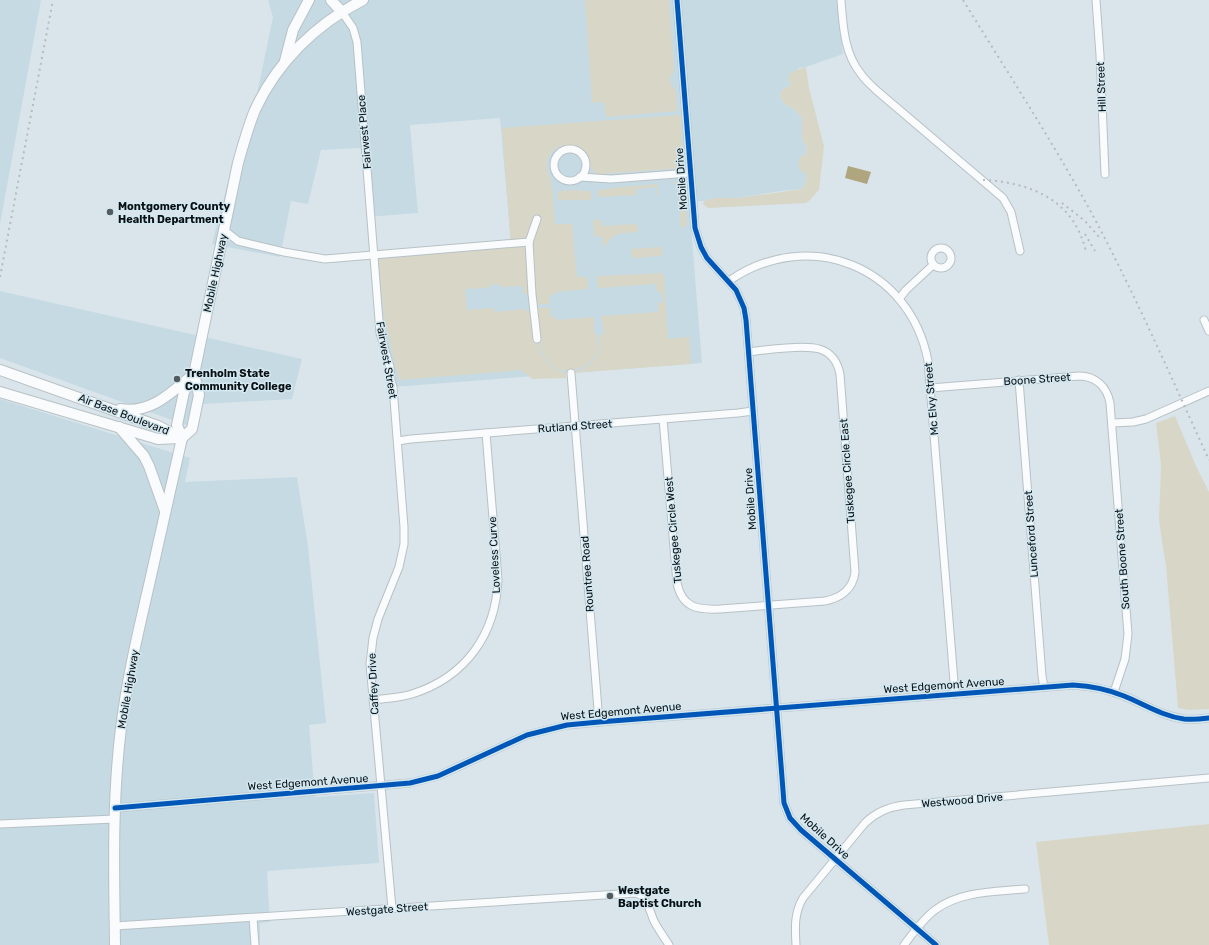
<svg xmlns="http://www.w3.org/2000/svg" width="1209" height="945" font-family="Rubik,sans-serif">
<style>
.built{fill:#c6dae3}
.green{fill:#d8d7c7}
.water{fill:#afa57e}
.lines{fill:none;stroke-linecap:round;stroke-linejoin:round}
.street-casing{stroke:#b8c1c5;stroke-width:9}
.secondary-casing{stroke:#b8c1c5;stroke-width:12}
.street{stroke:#f9fbfc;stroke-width:7}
.secondary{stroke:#f9fbfc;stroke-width:10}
.rail{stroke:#b7babb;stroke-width:2;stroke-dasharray:2 4;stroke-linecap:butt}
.cycleway-casing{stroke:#d4e8f1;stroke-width:8}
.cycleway{stroke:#0057b8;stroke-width:5}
.poi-dot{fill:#525b5f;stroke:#d4e8f1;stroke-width:1.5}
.labels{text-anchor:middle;stroke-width:3;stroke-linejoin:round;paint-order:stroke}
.street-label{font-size:11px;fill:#091013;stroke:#d4e8f1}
.poi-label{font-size:11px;font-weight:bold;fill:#091013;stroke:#d4e8f1;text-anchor:start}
</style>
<rect width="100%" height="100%" fill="#dae5eb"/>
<g class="built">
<path d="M0,0h41l-41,224z"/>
<path d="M268,0h569l6,54 -37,13 -7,1 -8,17 -10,6 -1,5 5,8 9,5 8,9v21l5,8 -1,8 -5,1 5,16v9l-4,8 -21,2 -43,7h-24l-10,3 -15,1 13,161 -309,24 -19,-132 137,-12 -11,-125 -90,7 8,88 -51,4 -6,-69 -40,2 -13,54 -17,-3 -11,56 -68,-13 27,-105 18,-45 16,-77z"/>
<path d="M0,291l302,68 -10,40 -89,5 -6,25 -197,-71z"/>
<path d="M0,399l190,59 -5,24 112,-5 11,69 18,177 -17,2 6,72 59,-4 5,70 -112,8 3,51 -10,1v22h-260z"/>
</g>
<g class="green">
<path d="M585,0h84l5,70 -4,7 1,8 5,6 1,20 -71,6 -2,-15 -12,1z"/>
<path d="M806,67l3,21 15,58 -5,44c-6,6 -6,8 -13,13l-98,5 -5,-4 1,-3 10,-3h24l64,-9 4,-8v-8l-6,-2 -2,-9 3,-6 5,-1 1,-8 -5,-8v-21l-8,-9 -9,-5 -5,-7 1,-6 10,-6 -3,-7 3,-6z"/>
<path d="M681,115l2,53 -85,6c-12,-6 -8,-23 -21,-28 -2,-1 -4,-1 -6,-1 -14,-1 -25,8 -24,22 0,5 3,9 4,14 2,14 3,29 4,43h17l5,53h10l1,12 -33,3v3h-6l1,9 -18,1v-11h-8l-2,-8 -22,1 -1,-3 -10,1v3l-24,1 2,21 27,-2 1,4 31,-3 1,3h5l2,30h5c1,17 11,27 27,31v5l-34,1 -11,-9 -122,10 -14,-58 -7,-60 2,-3 131,-12 -9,-119z"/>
<path d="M680,182l4,3 3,39 -3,4 -3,-1 -3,-43h-5l-2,-1z"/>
<path d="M657,184l1,11h-2v-8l-20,2v6l-38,2v-7l13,-1v-1z"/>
<path d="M579,190l1,1h11v9h-33v-9z"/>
<path d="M593,220h8l1,6 35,-2 1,8c-13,1 -27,0 -32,14h-3l-1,-10 -8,1z"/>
<path d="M662,247v9l-30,2 -1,-9z"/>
<path d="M661,273l3,2 4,64 21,-2 2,27 -120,9c21,-5 30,-17 29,-38l4,-2 -3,-17 57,-4v-9h5l-1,-11h-5l-1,-8 -58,4 -1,-12z"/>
<path d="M537,308h13l1,9h5l1,3 37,-3v16l3,1c1,5 2,10 1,15 -6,22 -38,30 -52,11 -8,-12 -7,-37 -9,-52z"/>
<path d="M1175,416l21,50 13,26v217l-21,1 -10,-2 -12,-142 -3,-18 -4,-28 2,-55 -5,-42z"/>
<path d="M1209,824v121h-160l-13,-103z"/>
</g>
<path class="water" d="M848,166l23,6 -4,12 -22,-6z"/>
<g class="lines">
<defs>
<g id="street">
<path d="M677,0l18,228 6,19 6,11 29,32 8,18 2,12 38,483 6,15 11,12 135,115"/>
<path d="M841,0c2,26 3,53 20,74 4,6 10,11 15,16l127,108 8,14 9,39"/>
<path d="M1096,0l4,55 5,119"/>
<path d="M342,12l11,16 4,14 23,291 10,34 1,14 2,6 11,140v17l-5,23 -21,52 -5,19 -3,26 22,244"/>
<circle cx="570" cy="165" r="16"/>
<path d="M580,177l31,2 79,-6"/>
<path d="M537,219l-8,23 3,52 5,45"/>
<path d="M224,230l14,11 46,11 41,7 204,-17"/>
<circle cx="941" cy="258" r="10"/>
<path d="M729,281c79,-55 181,-15 199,80l27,333"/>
<path d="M899,299l7,-9 27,-25"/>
<path d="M1204,320l5,11"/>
<path d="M571,373l28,349"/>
<path d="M1019,380l23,296 2,11"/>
<path d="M930,388l149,-12c17,0 28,11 31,27l18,231 -3,25 -11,33"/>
<path d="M663,419l14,164c5,25 21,27 43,26l105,-8c16,-3 28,-12 30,-29l-15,-198c-6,-30 -31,-28 -54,-26 -13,1 -25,2 -37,4"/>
<path d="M1112,423l21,-1 13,-3 63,-28"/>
<path d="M398,441l13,-2 327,-26 15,-2"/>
<path d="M373,700c13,-2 27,-2 39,-6 54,-17 84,-60 86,-115l-12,-146"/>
<path d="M115,808l295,-25 28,-7 89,-41 40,-10 32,-3 474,-37c18,1 34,4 51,11 20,8 38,20 60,23 9,1 17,0 25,-1"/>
<path d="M0,824l115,-5"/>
<path d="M253,918l2,27"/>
<path d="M115,926l521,-33c11,3 14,19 18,28 4,8 10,16 15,24"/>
<path d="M796,945c-1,-17 -2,-32 7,-47l62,-75c11,-11 23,-16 39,-18l305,-27"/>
<path d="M904,945c9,-12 19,-26 31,-35 25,-19 59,-18 90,-21"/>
</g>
<g id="secondary">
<path d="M331,0l11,12"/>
<path d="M285,61l8,-31 16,-30"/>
<path d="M0,370l158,56 24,12"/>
<path d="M0,392l158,47 22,-1"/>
<path d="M120,409c29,5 49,-14 70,-32"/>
<path d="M119,427l25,29 5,10 16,45"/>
<path d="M182,438l10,-9 7,-34 -5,-21"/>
<path d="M115,945c-1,-72 -3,-145 6,-217 6,-49 17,-95 28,-143 11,-49 22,-98 33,-147l-5,-13 7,-33 10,-18 44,-211c5,-18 10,-36 17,-53 22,-48 61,-86 108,-110"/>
</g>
</defs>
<use href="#street" class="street-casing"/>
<use href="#secondary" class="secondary-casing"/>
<use href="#street" class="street"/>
<use href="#secondary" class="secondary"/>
<g class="rail">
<path d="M963,0c43,70 88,139 128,212 43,80 80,165 118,248"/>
<path d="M983,180c48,2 92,21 103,72"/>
<path d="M1062,203l23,18 15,17"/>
<path d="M1085,234l10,17"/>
<path d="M0,277l53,-277"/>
</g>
<defs>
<g id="cycleway">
<path d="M677,0l18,228 6,19 6,11 29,32 8,18 2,12 38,483 6,15 11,12 135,115"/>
<path d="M115,808l295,-25 28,-7 89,-41 40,-10 32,-3 474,-37c18,1 34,4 51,11 20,8 38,20 60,23 9,1 17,0 25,-1"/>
</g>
</defs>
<use href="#cycleway" class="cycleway-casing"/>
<use href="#cycleway" class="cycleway"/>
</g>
<g class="poi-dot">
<circle cx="110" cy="212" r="4"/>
<circle cx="177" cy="379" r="4"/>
<circle cx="610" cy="896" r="4"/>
</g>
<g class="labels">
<g class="street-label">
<text transform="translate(1101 87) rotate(-92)" y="4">Hill Street</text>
<text transform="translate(364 132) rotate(-95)" y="4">Fairwest Place</text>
<text transform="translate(681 179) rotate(-94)" y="4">Mobile Drive</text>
<text transform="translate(215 273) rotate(-78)" y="4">Mobile Highway</text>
<text transform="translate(387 360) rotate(80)" y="4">Fairwest Street</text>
<text transform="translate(1037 379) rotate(-4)" y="4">Boone Street</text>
<text transform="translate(931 399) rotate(-95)" y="4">Mc Elvy Street</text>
<text transform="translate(124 414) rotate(21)" y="4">Air Base Boulevard</text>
<text transform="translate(575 426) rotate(-4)" y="4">Rutland Street</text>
<text transform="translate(847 471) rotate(-94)" y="4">Tuskegee Circle East</text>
<text transform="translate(750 499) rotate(-94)" y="4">Mobile Drive</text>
<text transform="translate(673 530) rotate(-95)" y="4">Tuskegee Circle West</text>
<text transform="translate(1031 534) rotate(-94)" y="4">Lunceford Street</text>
<text transform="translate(494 555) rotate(-93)" y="4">Loveless Curve</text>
<text transform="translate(1122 559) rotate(-94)" y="4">South Boone Street</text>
<text transform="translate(587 574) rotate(-94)" y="4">Rountree Road</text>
<text transform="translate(373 684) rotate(-93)" y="4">Caffey Drive</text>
<text transform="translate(944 685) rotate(-4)" y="4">West Edgemont Avenue</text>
<text transform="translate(128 689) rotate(-80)" y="4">Mobile Highway</text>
<text transform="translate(621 711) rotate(-5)" y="4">West Edgemont Avenue</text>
<text transform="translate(308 782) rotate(-4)" y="4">West Edgemont Avenue</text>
<text transform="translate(962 800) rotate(-5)" y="4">Westwood Drive</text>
<text transform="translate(825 836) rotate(42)" y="4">Mobile Drive</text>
<text transform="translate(387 909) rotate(-4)" y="4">Westgate Street</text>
</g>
<g class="poi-label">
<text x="118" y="210">Montgomery County<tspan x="118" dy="13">Health Department</tspan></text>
<text x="185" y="377">Trenholm State<tspan x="185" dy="13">Community College</tspan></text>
<text x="618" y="894">Westgate<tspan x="618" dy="13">Baptist Church</tspan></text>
</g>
</g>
</svg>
